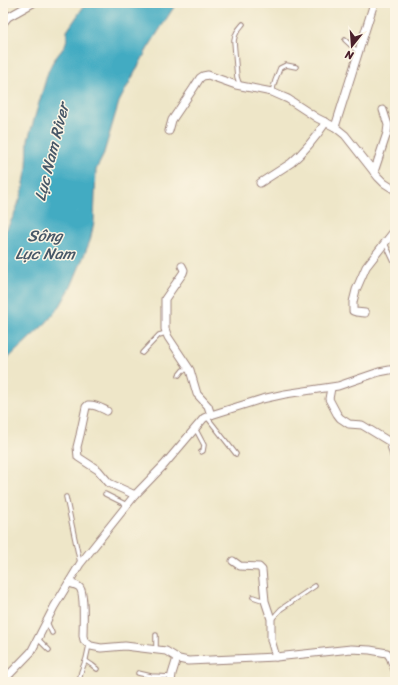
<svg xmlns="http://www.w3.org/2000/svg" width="398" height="685" font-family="Sriracha,sans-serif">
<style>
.water{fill:#43abc2;stroke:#466576}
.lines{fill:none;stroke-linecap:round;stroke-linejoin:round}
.lane-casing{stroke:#9c827a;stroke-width:5.5}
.street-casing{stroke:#9c827a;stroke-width:9}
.lane{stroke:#fff;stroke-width:3.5}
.street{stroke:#fff;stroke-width:7}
.labels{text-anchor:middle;stroke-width:3;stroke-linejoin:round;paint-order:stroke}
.water-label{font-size:16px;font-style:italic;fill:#475767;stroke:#fcf5e5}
</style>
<rect width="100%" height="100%" fill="#fcf5e5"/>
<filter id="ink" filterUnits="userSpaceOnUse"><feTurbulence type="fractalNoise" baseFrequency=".025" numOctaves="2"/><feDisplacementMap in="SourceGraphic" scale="8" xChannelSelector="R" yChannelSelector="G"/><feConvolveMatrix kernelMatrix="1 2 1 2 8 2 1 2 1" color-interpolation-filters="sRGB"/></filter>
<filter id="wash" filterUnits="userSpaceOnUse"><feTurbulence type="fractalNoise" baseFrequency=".012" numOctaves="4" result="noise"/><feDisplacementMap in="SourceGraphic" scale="16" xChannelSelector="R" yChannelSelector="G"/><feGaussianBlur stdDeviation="0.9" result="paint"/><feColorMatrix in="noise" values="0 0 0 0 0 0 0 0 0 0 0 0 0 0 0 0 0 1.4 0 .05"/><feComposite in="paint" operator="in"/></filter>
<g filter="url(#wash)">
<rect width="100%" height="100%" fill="#eee6c8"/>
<path class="water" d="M86,3h92l-6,7 -24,38 -29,54 -16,54 -7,14 -2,52 -4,19 -19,46 -11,19 -14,17 -43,40v-127l11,-21 8,-22 5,-26 1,-27 20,-68c2,-4 3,-8 6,-12 8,-11 14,-14 13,-29z"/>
</g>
<g filter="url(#ink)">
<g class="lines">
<defs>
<g id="lane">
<path d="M345,40l13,12"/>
<path d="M240,86l-3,-9 -3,-36c1,-8 4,-11 9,-17"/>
<path d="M272,92l3,-11 5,-13 6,-3 10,2"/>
<path d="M385,243l9,19"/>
<path d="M142,353l17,-18 7,-2"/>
<path d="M179,375l4,-5h6"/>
<path d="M207,417l29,37"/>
<path d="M195,428l9,17 -1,6 -2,1"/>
<path d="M105,494l22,11"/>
<path d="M66,497l14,66"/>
<path d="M253,597l12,4"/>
<path d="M272,619l9,-10 34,-23"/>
<path d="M47,622l5,11"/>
<path d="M38,639l11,11"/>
<path d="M156,649v-14"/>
<path d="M86,661l6,4 5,4"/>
<path d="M3,669l6,6"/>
<path d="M138,673l13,3 20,1"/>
<path d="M79,682l2,-10 5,-13 3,-14"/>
</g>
<g id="street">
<path d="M3,23l5,-6 25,-14"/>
<path d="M335,127l39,-124"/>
<path d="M169,131l3,-11 21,-31 7,-11 3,-2 5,-1 28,10 36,7 9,4 7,3 29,19 18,9 10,8 33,42 6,6 11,7"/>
<path d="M374,172l13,-39 1,-8 -5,-15"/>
<path d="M260,183l31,-20c14,-12 25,-26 35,-41"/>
<path d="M182,266l2,4 -1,3 -18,26v30l3,8 22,33 7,24 11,12 3,9"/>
<path d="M365,313l-9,-1 -3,-1v-9l3,-12 10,-23 29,-37"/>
<path d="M331,388l-2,11 8,15 3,4 9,6 13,1 28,17 5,17"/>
<path d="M107,411c-6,-3 -12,-7 -19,-6l-2,2 -6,28 -3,12 1,10 3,2 17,11 11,13 26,12"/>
<path d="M233,561l7,5 19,1 3,3 3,31 6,18v21l5,17"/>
<path d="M69,583c3,1 9,2 11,5 5,7 3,39 3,48l1,4 3,3 4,3 10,2 24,-2 41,5 13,8 9,2 88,-4 75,-8 19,1 17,3 3,4 5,13"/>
<path d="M3,681l28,-29 23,-45 26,-43 55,-69 29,-30 40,-47 7,-3 51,-16 23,-5 53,-8 41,-14 16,-3"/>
<path d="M171,682l1,-8 5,-16"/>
</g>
</defs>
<use href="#lane" class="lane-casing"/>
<use href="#street" class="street-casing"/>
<use href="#lane" class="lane"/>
<use href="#street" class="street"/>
</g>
</g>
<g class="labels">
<g class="water-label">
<text transform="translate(51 152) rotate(-76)" y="6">Lục Nam River</text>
<text x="45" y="241">Sông<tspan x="45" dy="18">Lục Nam</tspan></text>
</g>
</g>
<rect width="398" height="685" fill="none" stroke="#fcf5e5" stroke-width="16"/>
<g transform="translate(352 46) rotate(197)" stroke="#fcf5e5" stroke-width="3" paint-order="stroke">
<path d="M0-3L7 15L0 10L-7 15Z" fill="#4a1f2b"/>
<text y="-6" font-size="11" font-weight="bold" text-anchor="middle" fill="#4a1f2b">N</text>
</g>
</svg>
